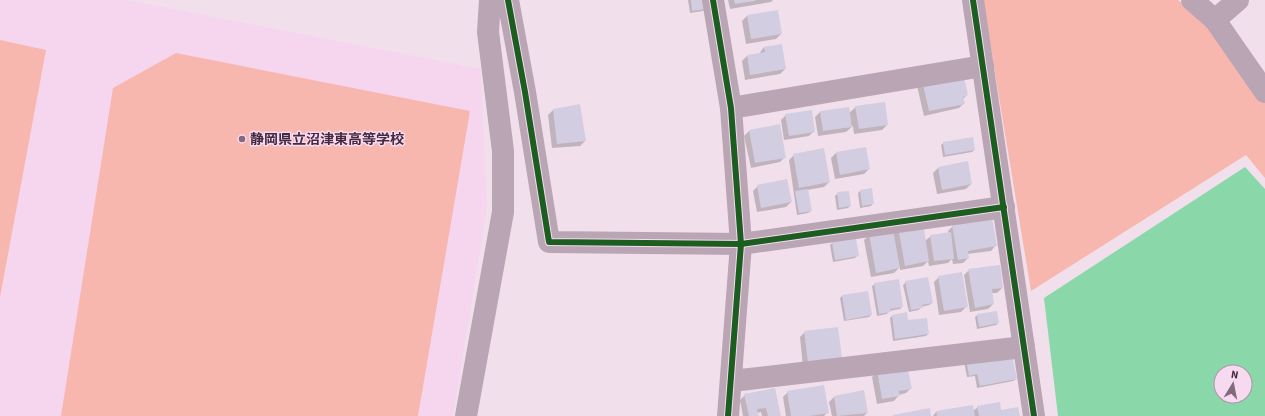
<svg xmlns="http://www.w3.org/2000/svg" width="1265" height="416" font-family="'Source Sans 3','Noto Sans JP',sans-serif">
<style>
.built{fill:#f6d5ee}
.green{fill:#f7b7ae}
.water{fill:#8ad7aa;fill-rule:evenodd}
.shadow{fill:#0003}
.building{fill:#d2cde1}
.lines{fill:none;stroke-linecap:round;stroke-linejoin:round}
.street{stroke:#baa5b5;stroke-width:22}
.cycleway-casing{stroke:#f7daf0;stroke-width:8}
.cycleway{stroke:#1b5e20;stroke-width:6}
.poi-dot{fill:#816a7c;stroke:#f7daf0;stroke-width:1.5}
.labels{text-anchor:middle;stroke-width:3;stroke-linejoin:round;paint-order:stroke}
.poi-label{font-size:14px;font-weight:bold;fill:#452a3f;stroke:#f7daf0;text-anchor:start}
</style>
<rect width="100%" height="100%" fill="#f1e0ec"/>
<path class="built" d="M0,0h127l354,69 6,140 -34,207h-453z"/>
<g class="green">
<path d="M983,0h195l34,27 53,66v85l-19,-23 -215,136z"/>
<path d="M0,40l46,10 -46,247z"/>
<path d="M176,53l294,58 -52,305h-357l52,-328z"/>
</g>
<path class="water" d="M1245,167l20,22v227h-207l-14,-118zM1221,372h24v24h-24z"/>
<g class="shadow">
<path d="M688,0h16l1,9 -2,2 -13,2z"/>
<path d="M728,0h45l-2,2 -41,7z"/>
<path d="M777,11l4,23 -5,5 -30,5 -4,-23 5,-5z"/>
<path d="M781,45l4,24 -5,5 -35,6 -3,-19 5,-5 12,-2 5,-7z"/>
<path d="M917,86l50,9 -4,4 1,4 -5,5 -35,8z"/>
<path d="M856,107l31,18 -5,5 -28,4 -1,-8 -7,6 -28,4 -3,-19 5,-5 29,1z"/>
<path d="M553,110l32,31 -5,5 -28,2 -4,-33z"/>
<path d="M786,115l28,16 -5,5 -25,4 -3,-20z"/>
<path d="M749,131l36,26 -5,5 -29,6 -7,-32z"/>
<path d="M944,143l30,7 -2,2 -29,5 -2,-12z"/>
<path d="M865,148l4,21 -5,5 -29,5 -4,-21 5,-5z"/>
<path d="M794,155l35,27 -5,5 -17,3 4,21 -3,2 -11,2 -8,-55z"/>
<path d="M938,168l33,16 -5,5 -29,5 -4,-21z"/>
<path d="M758,186l33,16 -5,5 -29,5 -4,-21z"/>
<path d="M860,191l13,12 -2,3 -11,2 -2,-15z"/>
<path d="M838,193l12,13 -2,2 -11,2 -2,-14z"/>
<path d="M953,226l43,19 -5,6 -24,3 1,4 -5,5 -10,1 -1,-5 -4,4 -19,3 -1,-5 -5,5 -23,4v-3l-6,6 -23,4 -7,-37 5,-5 30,-7 26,13 6,-5 17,-3v-2z"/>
<path d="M832,243l25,13 -2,2 -22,4 -3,-17z"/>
<path d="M969,270l33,18 -5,5h-5l1,11 -5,5 -18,3 -6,-37z"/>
<path d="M939,277l27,30 -5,5 -22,3 -5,-33z"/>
<path d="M906,282l26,21 -3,2 -8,2 -2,3 -10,2 -6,-27z"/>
<path d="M875,284l27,23 -2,2 -11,2 -2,3 -10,2 -5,-30z"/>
<path d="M842,296l29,19 -2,2 -25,4 -4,-23z"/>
<path d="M978,315l20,8 -2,2 -19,4 -2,-12z"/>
<path d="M892,316l36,18 -2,2 -33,5 -3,-23z"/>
<path d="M838,328l-35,39 -3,-30 5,-5z"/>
<path d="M964,362l52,17 -3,2 -36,7 -2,-12 -8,1z"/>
<path d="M877,372l34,16 -5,5 -7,2 -5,6 -17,3 -5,-27z"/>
<path d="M775,389l4,27h-17l-1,-4 -4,1 1,3h-15l-3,-16 5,-5z"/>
<path d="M788,392l40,20 -4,4h-38l-3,-19z"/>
<path d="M834,397l33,16 -3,3h-32l-3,-14z"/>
<path d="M972,406l1,5 5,-4 41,9h-86l3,-4z"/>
</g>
<g class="building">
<path d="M691,0h14l1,9 -14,2z"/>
<path d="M734,0h21v1l-20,3z"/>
<path d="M778,10l4,24 -31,5 -4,-24z"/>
<path d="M782,44l4,25 -36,6 -3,-20 18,-3 -1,-5z"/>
<path d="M964,77l4,18 -5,2 2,7 -36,7 -7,-31z"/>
<path d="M885,102l3,23 -29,4 -4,-23z"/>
<path d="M580,104l6,37 -29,3 -4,-35z"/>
<path d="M849,107l3,20 -29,4 -3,-20z"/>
<path d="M812,110l3,22 -26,4 -4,-22z"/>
<path d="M780,124l6,34 -31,5 -6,-33z"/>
<path d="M973,137l2,13 -30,5 -2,-13z"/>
<path d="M866,147l4,22 -30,6 -4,-23z"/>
<path d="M824,148l6,34 -31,6 -6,-34z"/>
<path d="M968,161l4,23 -30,6 -4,-23z"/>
<path d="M787,179l5,23 -31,6 -4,-23z"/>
<path d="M872,188l2,16 -12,2 -2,-16z"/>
<path d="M808,189l4,22 -13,2 -4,-22z"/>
<path d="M849,191l2,15 -12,2 -2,-16z"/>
<path d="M992,218l5,28 -29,5 1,7 -11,2 -6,-35z"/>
<path d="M923,223l6,38 -24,5 -7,-39z"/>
<path d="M893,230l7,38 -24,5 -7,-39z"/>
<path d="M951,232l3,27 -20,2 -4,-26z"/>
<path d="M856,238l3,18 -24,4 -3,-18z"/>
<path d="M1000,265l3,23 -11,1 2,15 -19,4 -7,-39z"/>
<path d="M962,272l6,35 -24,4 -6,-35z"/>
<path d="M928,277l5,26 -11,2 1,3 -12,2 -6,-29z"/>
<path d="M899,279l4,28 -13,2 1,3 -12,2 -5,-31z"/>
<path d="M868,291l4,24 -26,5 -4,-25z"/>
<path d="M997,311l2,12 -20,4 -2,-13z"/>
<path d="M907,312l1,8 19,-2 2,16 -34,5 -3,-24z"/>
<path d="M838,327l4,31 -34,4 -4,-31z"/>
<path d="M1011,350l6,29 -37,7 -3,-12 -8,2 -3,-18z"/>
<path d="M907,365l5,24 -13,2 1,5 -18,3 -5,-28z"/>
<path d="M824,385l5,28 -19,3h-19l-4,-25z"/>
<path d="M775,388l6,28h-13l-2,-8 -9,1 2,7h-10l-5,-22z"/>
<path d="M864,390l4,23 -31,3 -3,-20z"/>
<path d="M1000,402l1,8 17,-3 2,9h-41l-2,-10z"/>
<path d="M973,405l2,11h-38l-1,-5z"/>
<path d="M930,408l1,8h-38v-1z"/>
</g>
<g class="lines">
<g class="street">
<path d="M508,0l17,92 24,150 192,2 263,-37"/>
<path d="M713,0l18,108 10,136 -13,172"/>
<path d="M973,0l61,416"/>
<path d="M1192,0l23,20 50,72"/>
<path d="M1215,20l23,-20"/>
<path d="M731,108l252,-42"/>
<path d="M732,381l292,-34"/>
<path d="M466,416l37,-204v-61l-15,-119 2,-32"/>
</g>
<defs>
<g id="cycleway">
<path d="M508,0l17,92 24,150 192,2 263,-37"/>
<path d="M713,0l18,108 10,136 -13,172"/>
<path d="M973,0l61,416"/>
</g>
</defs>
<use href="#cycleway" class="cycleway-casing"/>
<use href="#cycleway" class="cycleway"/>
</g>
<circle class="poi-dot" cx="242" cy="139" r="4"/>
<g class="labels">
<g class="poi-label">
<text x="250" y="144">静岡県立沼津東高等学校</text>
</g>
</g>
<g transform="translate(1233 384) rotate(10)"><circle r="19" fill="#f7daf0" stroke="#b094a9"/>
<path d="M0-3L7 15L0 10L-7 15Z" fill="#816a7c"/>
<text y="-6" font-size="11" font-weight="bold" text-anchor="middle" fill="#452a3f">N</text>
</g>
</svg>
